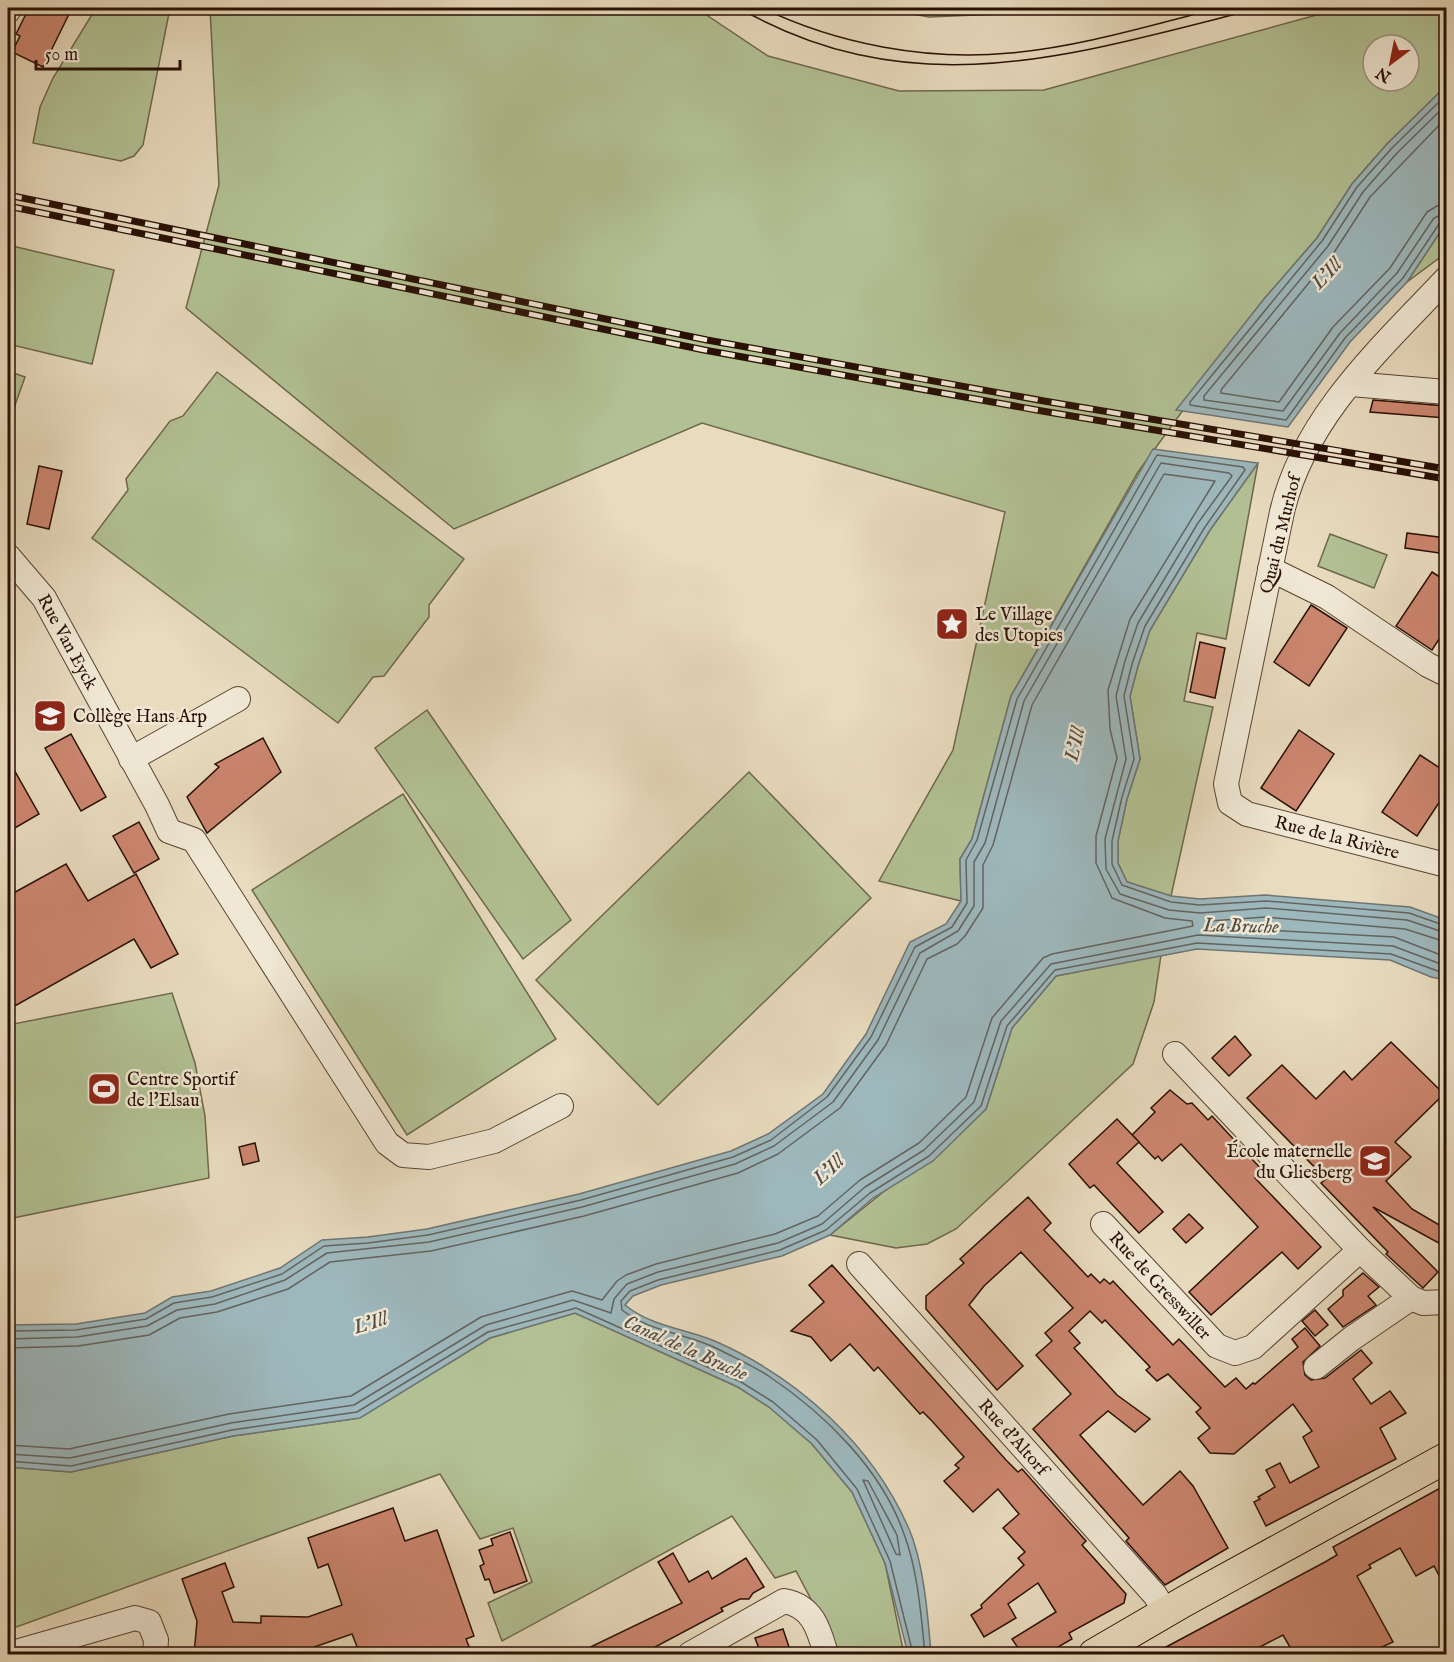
<svg xmlns="http://www.w3.org/2000/svg" width="1454" height="1662" font-family="'IM FELL English',serif">
<style>
.green{fill:#b2c194;stroke:#6e684c;stroke-width:1.5;fill-rule:evenodd}
.water{fill:#9db8bd;stroke:#6f7573;stroke-width:1.5}
.lines{fill:none;stroke-linecap:round;stroke-linejoin:round}
.shore{stroke:#636460;stroke-width:1.5}
.building{fill:#cc866f;stroke:#291003;stroke-width:1.5}
.minor-casing{stroke:#594332;stroke-width:26}
.major-casing{stroke:#291003;stroke-width:32}
.minor{stroke:#f0e8d5;stroke-width:24}
.major{stroke:#e8dbbe;stroke-width:30}
.tram{stroke:#291003;stroke-width:1.5}
.rail-casing{stroke:#291003;stroke-width:7}
.rail{stroke:#f0e8d5;stroke-width:4.5;stroke-dasharray:14;stroke-linecap:butt}
.labels{text-anchor:middle;stroke-width:5;stroke-linejoin:round;paint-order:stroke}
.street-label{font-size:18px;fill:#291003;stroke:#f0e8d5}
.poi-label{font-size:18px;fill:#291003;stroke:#f0e8d5;text-anchor:start}
.water-label{font-size:20px;font-style:italic;fill:#524b44;stroke:#f0e8d5}
</style>
<rect width="100%" height="100%" fill="#e8dbbe"/>
<filter id="stains"><feTurbulence type="fractalNoise" baseFrequency=".00333" numOctaves="4"/><feColorMatrix values="0 0 0 0 .2 0 0 0 0 .09 0 0 0 0 .02 0 0 0 .5 -.17"/></filter>
<radialGradient id="worn" r=".72"><stop offset=".6" stop-color="#630" stop-opacity="0"/><stop offset="1" stop-color="#630" stop-opacity=".3"/></radialGradient>
<g class="green">
<path d="M96,8h74l-27,137 -9,11 -13,5 -88,-18 7,-36 13,-29z"/>
<path d="M210,8h486l72,48 131,35 145,-1 298,-82h104v78l-59,58 -35,40 -35,54 -53,61 -126,173 -127,224 -39,143 -12,20 1,42 -82,-20 74,-131 52,-238 -303,-89 -248,106 -268,-221 33,-123zM1373,45h36v36h-36z"/>
<path d="M879,8h169l-23,5 -96,4z"/>
<path d="M1446,223v30l-39,29z"/>
<path d="M8,245l106,25 -22,94 -84,-20z"/>
<path d="M8,371l17,6 -17,48z"/>
<path d="M217,372l247,187 -35,46v12l-45,59 -11,1 -35,46 -246,-185 36,-48 -2,-11 44,-58 13,-5z"/>
<path d="M1258,463l-32,176 -29,-6 -13,68 29,6 -42,189 -44,-14 -9,-19v-22l9,-42 13,-40 -10,-63 8,-30 12,-36 60,-100z"/>
<path d="M1330,534l57,21 -13,33 -56,-22z"/>
<path d="M427,710l144,210 -48,39 -148,-211z"/>
<path d="M749,772l122,126 -213,207 -122,-125z"/>
<path d="M403,794l153,245 -149,96 -155,-245z"/>
<path d="M1161,955l-7,47 -21,62 -177,165 -29,15 -31,4 -66,-13 156,-126 26,-81 44,-52z"/>
<path d="M172,993l23,70 10,53 4,62 -201,41v-194z"/>
<path d="M575,1313l163,74 31,20 43,37 40,48 33,71 19,91h-64l-44,-83 -21,7 -43,-62 -230,125 -14,-38 44,-21 -19,-54 -33,11 -40,-65 -432,156v-163l63,5 162,-36 126,-18 131,-80z"/>
</g>
<g class="water">
<path d="M1446,86v137l-39,59 -57,60 -62,85 -112,-17 88,-111 53,-61 35,-54 35,-40z"/>
<path d="M1153,449l105,14 -48,67 -60,100 -12,36 -8,30 10,63 -13,40 -9,42v22l9,19 44,14 29,3 65,-4 145,12 36,13v60l-15,-3 -41,-17 -193,-11 -141,27 -44,52 -26,81 -53,52 -60,37 -43,37 -48,21 -121,29 -28,11 -8,9c27,22 62,24 92,37 83,37 156,104 192,187 15,35 19,88 22,125h-23l-23,-91 -33,-71 -40,-48 -43,-37 -31,-20 -163,-74 -85,25 -130,80 -127,18 -162,36 -63,-5v-142l68,-1 69,-11 27,-16 39,-6 69,-23 42,-28 46,-3 59,-8 152,-35 152,-43 37,-17 55,-40 43,-60 44,-92 36,-18 15,-23 -1,-42 12,-20 39,-143z"/>
</g>
<g class="lines">
<g class="shore">
<path d="M1446,95l-54,53 -35,39 -35,54 -132,161v3l96,15 59,-82 58,-60 36,-54 7,-3"/>
<path d="M1446,105l-49,48 -34,39 -35,54 -124,150v4l79,11 57,-78 57,-60 37,-55 12,-5"/>
<path d="M1446,118l-76,79 -35,54 -114,139v3l58,9 54,-75 57,-59 37,-56 10,-6 9,-2"/>
<path d="M1446,942l-41,-13 -140,-12 -55,4 -3,3 3,3 184,10 52,20"/>
<path d="M8,1331l68,-1 70,-11 28,-16 38,-6 70,-23 42,-28 44,-3 60,-8 153,-35 152,-43 38,-17 56,-43 44,-60 44,-90 37,-20 15,-24 -1,-43 11,-20 40,-141 140,-244 86,12 2,3 -40,57 -60,99 -13,38 -8,32 10,63 -12,38 -10,44v23l10,21 49,17 29,3 66,-4 143,12 37,13"/>
<path d="M8,1339l69,-2 70,-11 30,-16 38,-6 70,-24 42,-27 102,-11 153,-35 153,-43 39,-18 59,-44 45,-62 42,-87 38,-22 16,-25v-44l11,-19 39,-142 137,-238 68,10 3,3 -34,47 -60,100 -13,38 -9,35 10,63 -21,80 1,30 14,25 49,16 31,3 66,-5 141,12 39,13"/>
<path d="M8,1348l70,-2 71,-11 31,-17 37,-6 71,-23 42,-27 101,-11 153,-35 154,-43 40,-19 62,-46 46,-63 41,-86 30,-15 8,-8 18,-28v-43l10,-20 39,-140 132,-231 51,7 -85,138 -22,71 2,39 7,29 -21,78v27l16,35 53,20 27,3 1,5 -141,28 -9,4 -51,60 -26,79 -47,46 -59,37 -42,36 -43,18 -119,30 -30,11 -9,6 -15,19 -30,-9 -91,26 -130,79 -122,18 -160,35 -61,-4"/>
<path d="M8,1454l62,4 161,-35 123,-18 132,-80 87,-25 38,13 3,-14 13,-15 31,-12 120,-29 44,-19 43,-37 59,-37 50,-48 27,-81 50,-57 147,-29 195,11 53,20"/>
<path d="M8,1461l63,5 161,-36 125,-18 131,-80 88,-24 165,74 32,20 44,38 40,49 33,72 23,93"/>
<path d="M863,1480l5,1 29,54 3,20 -4,-1z"/>
<path d="M925,1654c-4,-39 -7,-83 -21,-120 -22,-64 -79,-120 -134,-157 -16,-11 -35,-19 -52,-28 -32,-16 -66,-16 -96,-39l-1,-9 9,-10 28,-11 122,-30 46,-20 44,-37 59,-37 52,-50 26,-80 48,-56 142,-27 194,11 55,20"/>
</g>
</g>
<g class="building">
<path d="M29,8h43l-29,59 -31,-15 8,-16 -4,-2z"/>
<path d="M1373,400l73,6v12l-76,-6z"/>
<path d="M39,466l23,5 -13,58 -22,-5z"/>
<path d="M1407,533l39,5v16l-41,-6z"/>
<path d="M1432,572l14,9v36l-6,9 5,4 -13,20 -36,-24z"/>
<path d="M1311,605l36,23 -38,58 -35,-24z"/>
<path d="M1200,642l25,6 -10,50 -25,-6z"/>
<path d="M1299,730l35,24 -38,57 -35,-23z"/>
<path d="M71,734l35,63 -25,14 -36,-63z"/>
<path d="M263,738l18,34 -74,61 -20,-36 32,-30 -4,-3z"/>
<path d="M1420,755l26,17v20l-29,44 -35,-24z"/>
<path d="M8,759l31,55 -31,18z"/>
<path d="M139,822l20,37 -25,14 -21,-37z"/>
<path d="M66,864l22,37 48,-27 42,80 -27,14 -17,-29 -121,68 -5,-9v-102z"/>
<path d="M1235,1036l16,19 -22,21 -17,-18z"/>
<path d="M1391,1042l53,52 -49,48 16,15 -25,24 26,28 34,20v18l-73,-40 65,65 -15,16 -37,-34 2,-2 -67,-69 5,-4 -79,-81 35,-33 34,34 28,-28 8,9z"/>
<path d="M1170,1090l17,14 5,-1 16,17 4,-4 51,55 -8,7 66,69 -23,22 -16,-17 -71,63 -22,-23 69,-65 -77,-83 -19,17 -4,-5 -3,3 -23,-24 23,-23 -4,-4z"/>
<path d="M1117,1119l22,23 -22,21 46,49 -24,21 -45,-48 -4,3 -21,-24z"/>
<path d="M255,1143l4,18 -16,4 -4,-18z"/>
<path d="M1028,1197l23,26 -7,7 44,47 3,-3 9,9 4,-4 6,5 3,-3 60,64 6,-6 46,48 11,-9 10,11 7,-6 2,1 43,-37 -6,-8 13,-11 15,18 -17,16 2,13 6,5 14,-2 36,-28 11,13 -19,16 18,25 19,-13 16,22 -26,15 16,31 -130,67 -12,-24 6,-3 -2,-2 17,-10 -9,-17 14,-7 10,20 29,-16 -16,-30 9,-6 -19,-27 -59,50 -24,-1 -12,-15 12,-10 -14,-16 5,-4 -33,-34 -11,7 -11,-11 4,-3 -45,-47 -3,3 -12,-12 -21,20 11,12 -6,5 43,47 33,24 -15,13 -27,-21 -28,24 63,70 37,-34 13,15 35,62 -63,37 -39,-44 3,-3 -96,-109 38,-35 -35,-39 16,-14 -7,-8 28,-25 -52,-56 -37,34 -15,19 54,61 -26,24 -71,-81v-13l38,-33 -4,-4z"/>
<path d="M1189,1214l14,14 -17,15 -13,-14z"/>
<path d="M832,1265l174,195 12,12 4,-3 64,72 -4,4 44,49 -2,9 -55,30 3,6 -26,15h-24l-10,-15 44,-27 -18,-29 -30,21 8,14 -32,19 -13,-22 11,-7 -1,-3 43,-40 -6,-7 7,-6 -22,-24 16,-14 -21,-25 -25,23 -29,-31 15,-13 -4,-3 9,-8 -32,-36 -9,-9 -3,2 -42,-47 -4,4 -24,-27 -19,17 -20,-24 -20,-6 33,-29 -15,-17z"/>
<path d="M1363,1273l16,14 -11,9 8,9 -33,22 -15,-18 15,-13v-6z"/>
<path d="M1315,1310l13,15 -13,11 -13,-15z"/>
<path d="M1442,1487l4,9v93l-12,-23 -18,10 -16,-28 -31,17 2,3 -14,8 36,66 -26,12h-73l-11,-19 -27,14 3,5h-106l172,-92 12,-7 -4,-8z"/>
<path d="M393,1508l12,33 32,-11 37,106 -8,3 6,15h-27l-1,-4 -13,4h-71l-8,-20 -58,20h-100l3,-33 -15,-42 43,-16 9,24 -12,5 11,30 28,1v-7l47,1 34,-12 -14,-41 -10,4 -10,-30z"/>
<path d="M510,1532l17,49 -33,12 -5,-14 -4,1 -5,-14 4,-2 -5,-14 14,-5 -2,-6z"/>
<path d="M673,1553l16,29 19,-11 4,8 34,-21 18,29 -11,6 -4,6h-9l-19,9 2,3 -81,43h-66l106,-51 -24,-41z"/>
<path d="M783,1629l7,21 -3,2 1,2h-27l-6,-16z"/>
</g>
<g class="lines">
<defs>
<g id="minor">
<path d="M8,11l1,-3"/>
<path id="s1" d="M1446,279c-64,68 -142,138 -164,233l-56,272 4,19 17,11 199,51"/>
<path d="M1351,384l95,8"/>
<path id="s2" d="M8,556l36,42 113,207 12,26 25,9 193,303 16,12 26,2 65,-16 67,-35"/>
<path d="M1270,569l57,28 101,68 18,9"/>
<path d="M131,759l107,-60"/>
<path d="M1175,1054l185,196 51,48 12,5 23,-1"/>
<path id="s3" d="M1103,1224l114,122 18,7 18,-6 107,-97"/>
<path id="s4" d="M859,1264l296,331 11,18"/>
<path d="M1316,1367l35,-28 60,-41"/>
<path d="M9,1654l126,-36 14,4 7,18 -1,14"/>
<path d="M690,1654l94,-53c29,5 35,29 42,53"/>
</g>
<path id="major" d="M1094,1654l91,-53 261,-143"/>
</defs>
<use href="#minor" class="minor-casing"/>
<use href="#major" class="major-casing"/>
<use href="#minor" class="minor"/>
<use href="#major" class="major"/>
<g class="tram">
<path d="M739,8c177,101 339,45 521,0"/>
<path d="M762,8c75,36 164,53 248,45 70,-6 141,-28 209,-45"/>
</g>
<defs>
<g id="rail">
<path d="M8,195l699,145 337,61 402,68"/>
<path d="M8,206l696,144 338,61 404,68"/>
</g>
</defs>
<use href="#rail" class="rail-casing"/>
<use href="#rail" class="rail"/>
</g>
<defs>
<symbol id="sight-square" viewBox="-11 -11 22 22"><rect x="-9" y="-9" width="18" height="18" rx="4" fill="#8f2418" stroke="#f0e8d5"/><path d="M0-6L1.8-2.2L6-1.7L2.9 1.2L3.7 5.4L0 3.3L-3.7 5.4L-2.9 1.2L-6-1.7L-1.8-2.2Z" fill="#fff"/></symbol>
<symbol id="school-square" viewBox="-11 -11 22 22"><rect x="-9" y="-9" width="18" height="18" rx="4" fill="#8f2418" stroke="#f0e8d5"/><path d="M0-5L7-2L0 1L-7-2ZM-4 1L0 2.5L4 1V4Q0 6-4 4Z" fill="#fff"/></symbol>
<symbol id="stadium-square" viewBox="-11 -11 22 22"><rect x="-9" y="-9" width="18" height="18" rx="4" fill="#8f2418" stroke="#f0e8d5"/><path d="M0-5a6.5 5 0 1 0 0 10a6.5 5 0 1 0 0-10ZM-3.5-1.8h7v3.6h-7Z" fill="#fff"/></symbol>
</defs>
<g fill-rule="evenodd">
<use href="#sight-square" x="933" y="605" width="38" height="38"/>
<use href="#school-square" x="31" y="697" width="38" height="38"/>
<use href="#stadium-square" x="85" y="1070" width="38" height="38"/>
<use href="#school-square" x="1356" y="1142" width="38" height="38"/>
</g>
<g class="labels">
<g class="street-label">
<text transform="translate(1280 534) rotate(-76)" y="6">Quai du Murhof</text>
<text dy="6" stroke="none"><textPath href="#s2" startOffset="105">Rue Van Eyck</textPath></text>
<text dy="6" stroke="none"><textPath href="#s1" startOffset="699">Rue de la Rivière</textPath></text>
<text dy="6" stroke="none"><textPath href="#s3" startOffset="84">Rue de Gresswiller</textPath></text>
<text dy="6" stroke="none"><textPath href="#s4" startOffset="232">Rue d'Altorf</textPath></text>
</g>
<g class="poi-label">
<text x="975" y="620">Le Village<tspan x="975" dy="21">des Utopies</tspan></text>
<text x="73" y="722">Collège Hans Arp</text>
<text x="127" y="1085">Centre Sportif<tspan x="127" dy="21">de l'Elsau</tspan></text>
<text x="1352" y="1157" text-anchor="end">École maternelle<tspan x="1352" dy="21">du Gliesberg</tspan></text>
</g>
<g class="water-label">
<text transform="translate(1326 273) rotate(-47)" y="7">L'Ill</text>
<text transform="translate(1074 744) rotate(-77)" y="7">L'Ill</text>
<text transform="translate(1241 925) rotate(1)" y="7">La Bruche</text>
<text transform="translate(828 1169) rotate(-43)" y="7">L'Ill</text>
<text transform="translate(370 1322) rotate(-17)" y="7">L'Ill</text>
<text transform="translate(686 1347) rotate(24)" y="7">Canal de la Bruche</text>
</g>
</g>
<rect width="1454" height="1662" fill="none" stroke="#e8dbbe" stroke-width="30"/>
<rect x="9" y="9" width="1436" height="1644" fill="none" stroke="#291003" stroke-width="3"/>
<rect x="15" y="15" width="1424" height="1632" fill="none" stroke="#291003" stroke-width="1.5"/>
<g transform="translate(1391 63) rotate(212)"><circle r="28" fill="#f0e8d5" stroke="#a09281" stroke-width="1.5"/>
<path d="M0-4.5L10 22L0 15L-10 22Z" fill="#8f2418"/>
<text y="-9" font-size="16" font-weight="bold" text-anchor="middle" fill="#291003">N</text>
</g>
<path d="M36 60v9h144v-9" fill="none" stroke="#291003" stroke-width="3"/>
<text x="45" y="60" font-size="18" fill="#291003" stroke="#f0e8d5" stroke-width="4.5" paint-order="stroke">50 m</text>
<rect width="100%" height="100%" filter="url(#stains)"/>
<rect width="100%" height="100%" fill="url(#worn)"/>
</svg>
